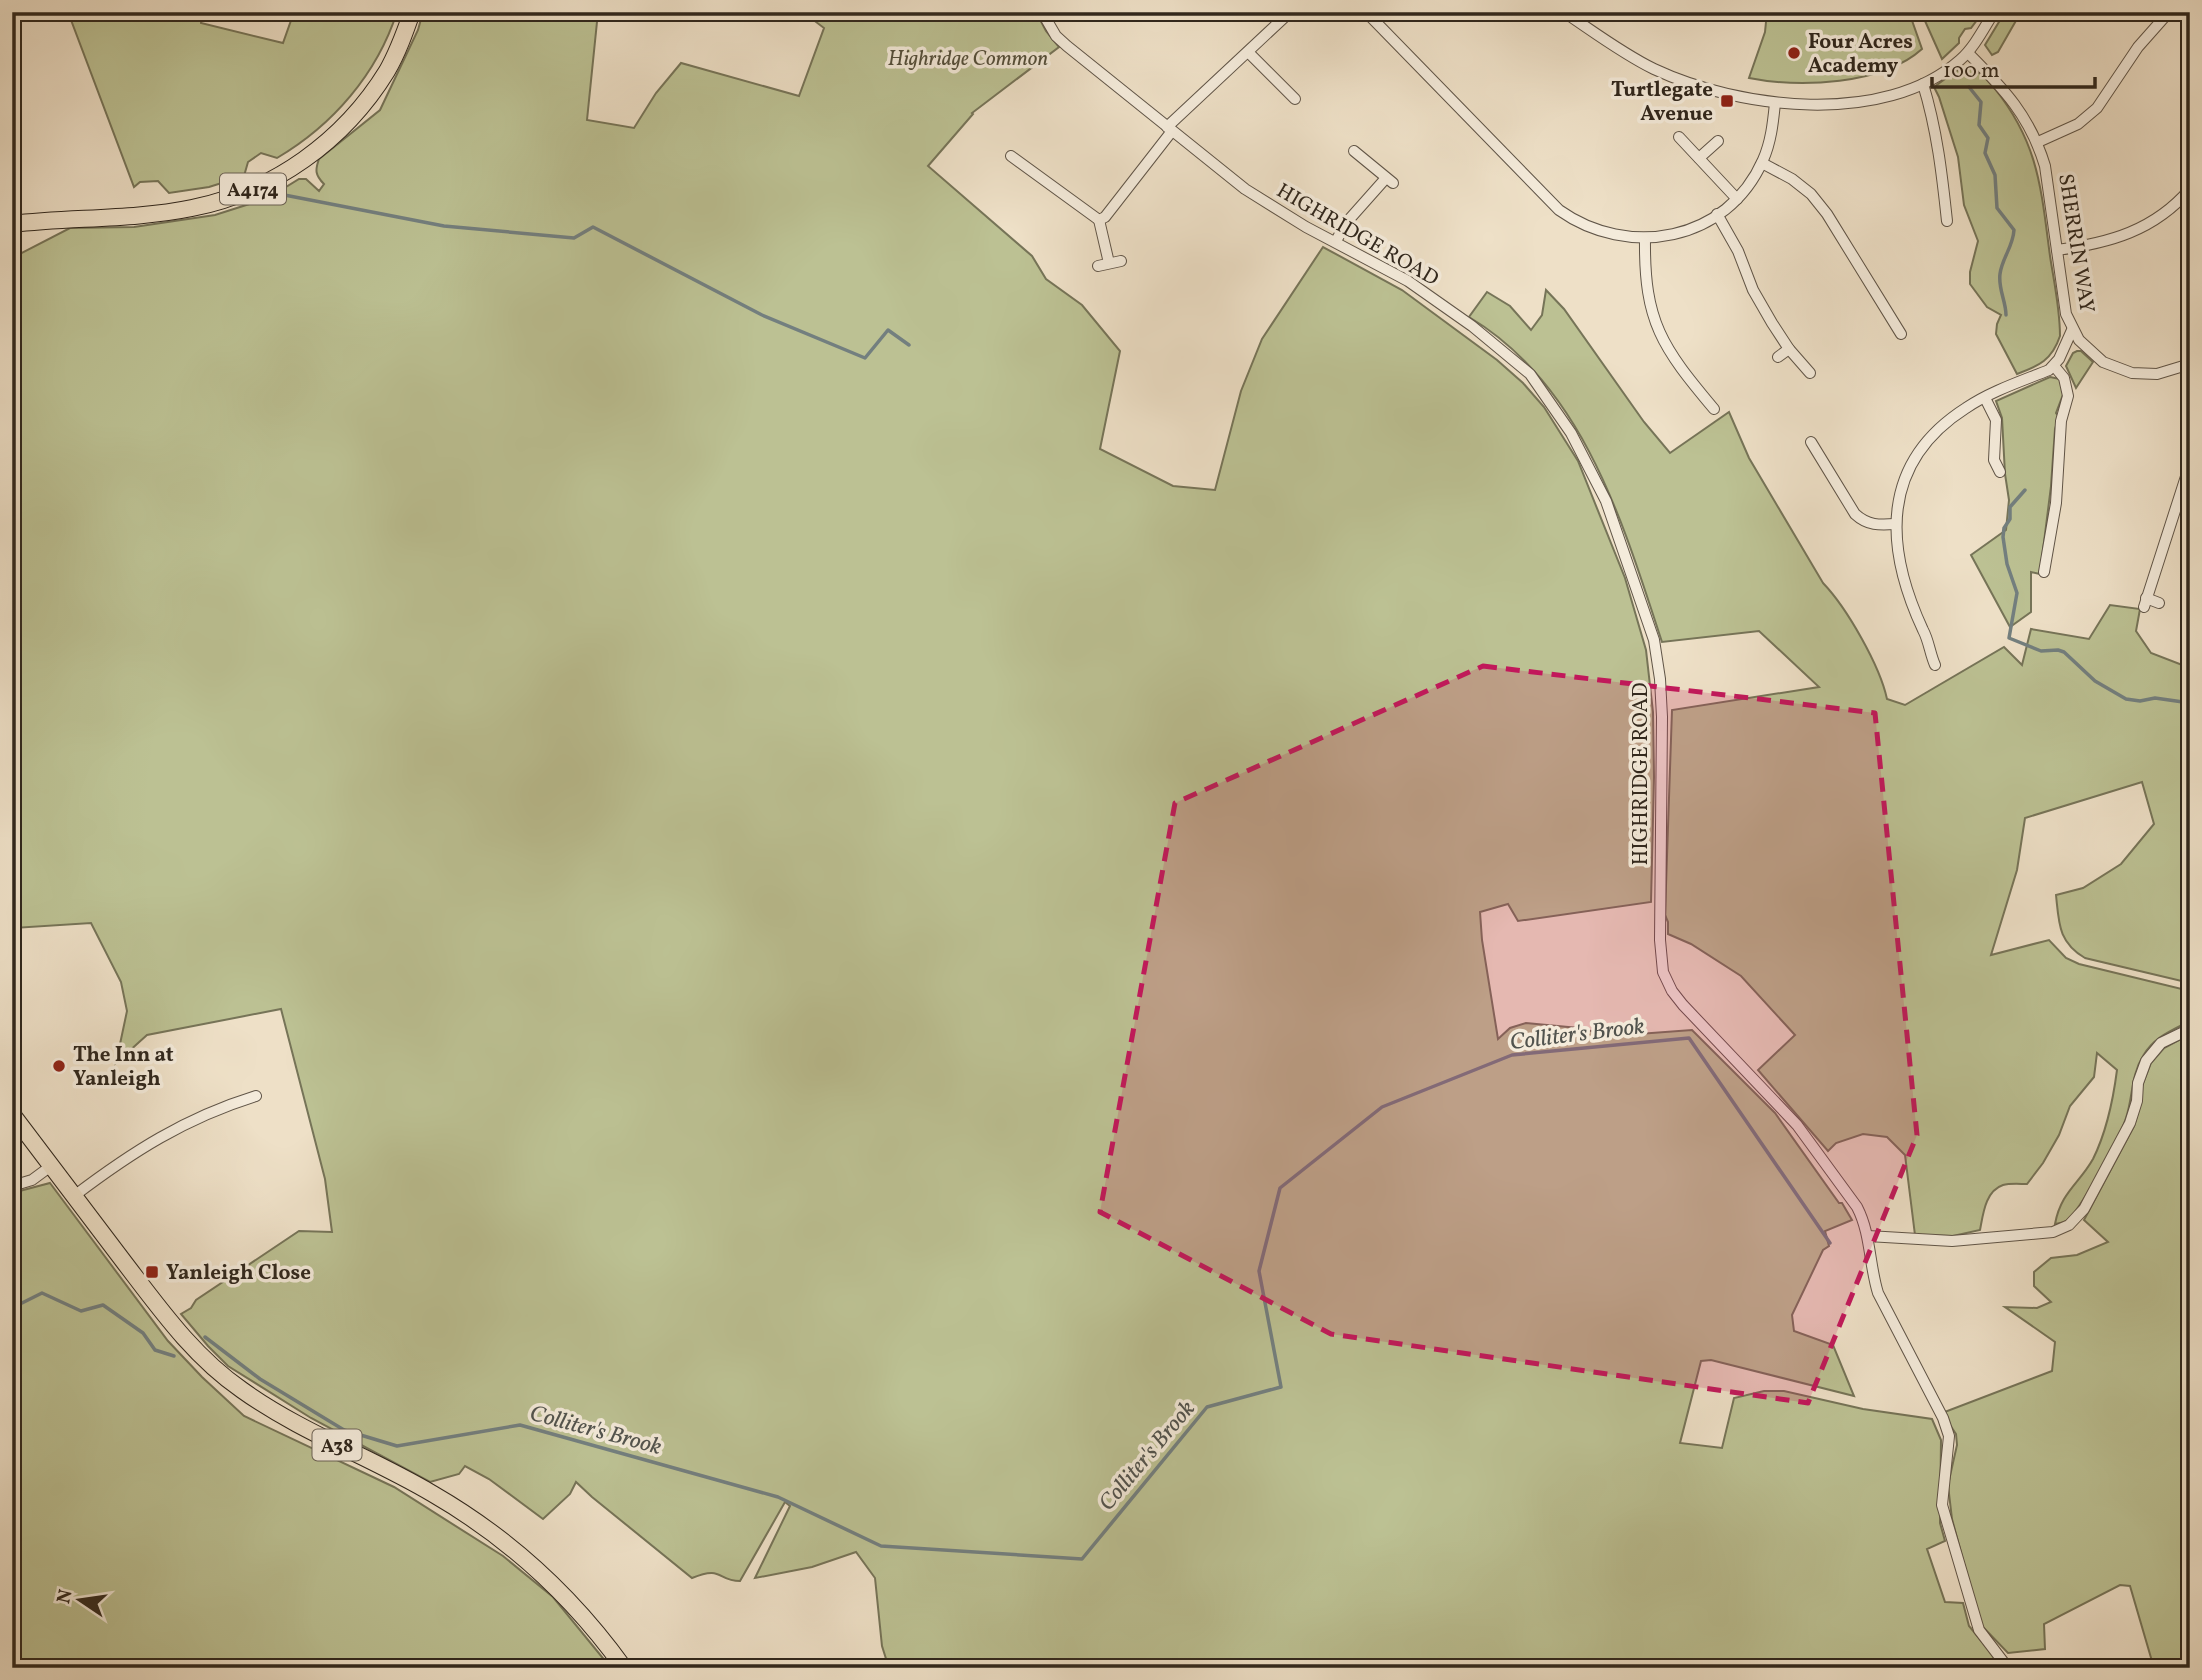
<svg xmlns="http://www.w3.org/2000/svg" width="2202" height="1680" font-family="Vollkorn,serif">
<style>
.green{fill:#bcc193;stroke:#767458;stroke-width:2}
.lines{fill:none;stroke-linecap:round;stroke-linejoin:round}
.stream{stroke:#737f7f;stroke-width:3.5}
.minor-casing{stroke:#605548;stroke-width:12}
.trunk-casing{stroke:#30271d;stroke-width:18}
.minor{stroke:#f4ebdb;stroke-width:10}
.trunk{stroke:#eee0c7;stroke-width:16}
.marked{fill:#c2185b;fill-opacity:0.2;stroke:#c2185b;stroke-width:5;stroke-dasharray:14 9;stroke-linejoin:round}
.poi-dot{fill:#8f2418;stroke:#f4ebdb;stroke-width:2.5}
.labels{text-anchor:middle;stroke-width:7;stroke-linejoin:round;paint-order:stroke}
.shield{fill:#f4ebdb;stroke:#6b6256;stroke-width:2}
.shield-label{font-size:19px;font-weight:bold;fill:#30271d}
.poi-label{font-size:21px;font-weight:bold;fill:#30271d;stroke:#f4ebdb;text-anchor:start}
.park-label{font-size:21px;font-style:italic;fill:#534e3a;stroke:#f4ebdb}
.street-label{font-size:21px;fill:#30271d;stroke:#f4ebdb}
.water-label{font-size:23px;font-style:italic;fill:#51534e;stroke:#f4ebdb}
</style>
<rect width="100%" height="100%" fill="#eee0c7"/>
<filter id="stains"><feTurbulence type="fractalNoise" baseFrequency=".00286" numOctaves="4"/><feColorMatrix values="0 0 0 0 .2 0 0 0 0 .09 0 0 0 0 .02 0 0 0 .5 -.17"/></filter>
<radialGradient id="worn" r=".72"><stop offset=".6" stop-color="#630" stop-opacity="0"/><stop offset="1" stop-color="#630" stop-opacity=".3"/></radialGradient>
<g class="green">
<path d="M68,12h134l-1,11 82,20 11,-31h103c-20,62 -64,113 -120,146l-16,-5 -13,9 -4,14 -35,11 -40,6 -11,-12 -18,1 -6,5z"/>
<path d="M423,12h175l-11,108 47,8 22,-35 25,-30 118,33 25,-68 -21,-16h233l10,19 13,16 -87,66 1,1 -45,52 104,90 14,23 36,26 38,46 -20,98 73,37 42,4 26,-99 21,-52 61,-92 79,43 95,70 26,23 21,24 34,54 47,117 21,72 7,62 1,65 -3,125 -133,19 -10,-17 -28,8 2,28 16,99 12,-11 16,-5 53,5 32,8 81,-6 83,83 64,90h3l10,17 -27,11 4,15 -6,4 -31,65 2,16 39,14 21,51 -143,-36 -10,1 -21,82 42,5 12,-50 30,-7h20l79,18 69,10 9,21 -1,83 5,18 -18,8 18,53 18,1 6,23 35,42h-1177l60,-6 -5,-16 -7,-68 -19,-26 -44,15 -57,11 35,-72 -5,-4 -45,79c-23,0 -17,-16 -48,-3l-100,-81 -16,-15 -6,12 -27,25 -54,-40 -24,-13 -6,8 -29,8 -119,-64 -83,-52 -20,-20 -27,-32 10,-6 5,-8 103,-69 33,1 -7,-53 -44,-170 -134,26 -31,28 11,-52 -6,-29 -30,-59 -77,5 -2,-670 58,-30 64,-1 81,-12 53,-17 31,-19h7l13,12 5,-7c-9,-9 -9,-14 -5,-25l61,-49 38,-80z"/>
<path d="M1767,12h142l13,37c-40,36 -122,39 -173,29l16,-46z"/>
<path d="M1921,12h62l-12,16 -6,1 -6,9v5l-17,16z"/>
<path d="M2005,12h16l-23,40 -6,3 -7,-10z"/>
<path d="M1966,68c14,2 20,11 29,21 44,55 46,100 55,167 4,26 10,53 10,80 -8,24 -21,30 -43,38l-21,-40 1,-10 4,-9 -14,-8 -17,-23v-12l8,-31 -14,-36 -6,-48 -19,-60 -5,-10 22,-16z"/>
<path d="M1546,290l18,19 80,113 26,31 59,-41 20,46 74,125c24,25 57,83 64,116l18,6 99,-58 18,18 9,-36 58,10 21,-34 30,4 -4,22 15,22 39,15v315l-105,-25c-27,-16 -26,-35 -29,-63l27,-7 38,-24 33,-40 -12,-42 -117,36 -8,52 -26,85 58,-15 17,18 13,6 111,27v30c-19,10 -36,16 -47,35 -12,19 -10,41 -17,62 -6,18 -46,94 -60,103 -3,2 -7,2 -11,3 6,-32 24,-40 38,-65 14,-28 20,-58 24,-89l-20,-17 -3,24 -24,29 -11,29 -16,28 -16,21c-7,0 -17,-1 -24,1 -18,6 -20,30 -23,45l-27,6 -38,-1 -10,-80 -18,-18 -24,-3 -27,9 -8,8 -70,-81 37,-35 -54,-59 -50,-32 -23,-10v-12l-3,-7 7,-205 147,-23 -60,-56 -97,11c-39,-119 -79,-257 -193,-325l18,-25 23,14 21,24 11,-15z"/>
<path d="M2077,351h4l12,11 -17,26 -10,-22 7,-13z"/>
<path d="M2050,377l10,2 4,13 -8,21 3,4 -4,12 -4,57 -11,88 -9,-2v40l-21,15 -39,-72 35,-25 3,-30 -4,-26 -3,-56 -6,-17z"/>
<path d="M2190,1034v634h-36l-24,-82 -10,-1 -76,39 1,25 -37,4 -28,-29 -28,-105 -4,-34 9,-40 -1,-11 -14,-21 110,-42 3,-29 -50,-35 32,1 14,-6 -17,-16v-14l17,-14 26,-3 31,-13 -24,-22 50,-94 7,-24 1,-16 9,-23 13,-15z"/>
<path d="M50,1183l118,158 34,36 42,39 150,71 109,69 50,41 58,71h-599v-475z"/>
</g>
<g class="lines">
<g class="stream">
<path d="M1969,87l12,15 -2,23 9,13 -3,15 10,22 2,33 17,22c-1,17 -12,28 -14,44 -2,15 6,27 6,41"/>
<path d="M269,192l175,34 130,12 19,-11 169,88 103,43 23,-28 21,15"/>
<path d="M2025,490l-15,17v12l-6,9 -1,9 4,27 10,29 -8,45 32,13 17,-1 6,2 31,29 31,18 14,2 15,-3 35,5"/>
<path d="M12,1308l30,-15 39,18 22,-6 40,28 12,17 19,6"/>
<path d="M205,1337l55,42 84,51 53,16 123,-21 258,72 103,49 201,13 125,-152 74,-20 -22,-116 21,-83 102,-81 130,-52 177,-17 141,205"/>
</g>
<defs>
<g id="minor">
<path d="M1042,12l14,24 11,10 178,143 61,38 102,54 64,45 58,48 41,59 35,68 48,139 6,39 2,38 -2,223 3,32 9,19 11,14 114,120 60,82c14,27 12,57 21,86l65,125 6,18 -7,69 37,125 29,38"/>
<path d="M1366,12l193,198c69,49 168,32 204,-50 8,-18 10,-37 12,-57"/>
<path d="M1564,12c30,20 59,42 90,57 85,40 230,58 306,-9 14,-12 24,-32 34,-48"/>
<path d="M1248,52l47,47"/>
<path d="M1968,53c36,36 62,63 77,113l21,148 13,26 24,22 29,11 25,1 33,-10"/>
<path d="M1923,84c14,46 19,90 24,137"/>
<path d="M1167,127l123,-115"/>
<path d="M1679,137l58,62"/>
<path d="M2038,142l40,-18 19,-16 41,-61 31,-35"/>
<path d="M1354,151l39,32"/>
<path d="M1011,156l88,64 6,-3 67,-86"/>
<path d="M1699,158l19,-17"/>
<path d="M1762,163l30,16 19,15 16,20 74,120"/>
<path d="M1717,214l21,37 15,39 19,33 17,26 21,24"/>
<path d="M1099,220l10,43"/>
<path d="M1645,239c-1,83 17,108 69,170"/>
<path d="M1336,241l10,-18 40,-45"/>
<path d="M2057,250c52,-7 97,-19 133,-61"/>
<path d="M1098,266l23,-5"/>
<path d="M1778,357l11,-8"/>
<path d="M1985,398l11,22 -2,40 6,12"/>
<path d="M1811,442l44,72c13,12 25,11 41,10"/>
<path d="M2044,572l12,-69 5,-82 7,-25 -4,-18 -10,-12"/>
<path d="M2146,598l13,5"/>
<path d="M2144,607l46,-143"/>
<path d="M1935,665c-5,-11 -6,-24 -12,-35 -39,-84 -43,-167 43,-222 25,-17 56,-27 83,-38l10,-11 13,-29"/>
<path d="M12,1186l20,-6 19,-14"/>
<path d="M74,1196c58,-44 111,-78 182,-100"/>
<path d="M1868,1236l84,5 101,-9 16,-7 15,-16 46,-86 7,-22 1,-18 8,-22 15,-18 29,-14"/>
</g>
<g id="trunk">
<path d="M12,224c60,-7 122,-4 180,-16 81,-16 152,-67 195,-137 11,-19 18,-39 25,-59"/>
<path d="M12,1114c37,49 75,99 112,148 36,47 69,94 118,128 60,43 129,67 191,104 76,44 140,103 191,174"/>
</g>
</defs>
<use href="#minor" class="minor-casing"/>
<use href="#trunk" class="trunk-casing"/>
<use href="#minor" class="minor"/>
<use href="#trunk" class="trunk"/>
</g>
<path class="marked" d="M1483,666l392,47 42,422 -109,268 -477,-69 -231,-122 75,-409z"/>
<g class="poi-dot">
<circle cx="1794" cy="53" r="7"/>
<rect x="1720" y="94" width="14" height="14" rx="3.5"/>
<circle cx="59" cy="1066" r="7"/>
<rect x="145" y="1265" width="14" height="14" rx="3.5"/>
</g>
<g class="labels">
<g class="shield">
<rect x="220" y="173.5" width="66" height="31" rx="5"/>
<rect x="312.5" y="1429.5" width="49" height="31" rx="5"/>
</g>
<g class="shield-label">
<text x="253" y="196">A4174</text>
<text x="337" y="1452">A38</text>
</g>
<g class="poi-label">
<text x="1808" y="48">Four Acres<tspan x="1808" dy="24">Academy</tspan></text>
<text x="1713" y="96" text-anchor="end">Turtlegate<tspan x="1713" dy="24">Avenue</tspan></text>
<text x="73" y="1061">The Inn at<tspan x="73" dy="24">Yanleigh</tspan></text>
<text x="166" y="1279">Yanleigh Close</text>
</g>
<g class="park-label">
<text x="968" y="65">Highridge Common</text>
</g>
<g class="street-label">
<text transform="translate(1358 234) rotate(30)" y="7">HIGHRIDGE ROAD</text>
<text transform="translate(2077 243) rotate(81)" y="7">SHERRIN WAY</text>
<text transform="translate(1640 774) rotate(-90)" y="7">HIGHRIDGE ROAD</text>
</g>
<g class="water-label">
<text transform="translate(1577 1033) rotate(-7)" y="8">Colliter's Brook</text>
<text transform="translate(596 1429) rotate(15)" y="8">Colliter's Brook</text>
<text transform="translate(1146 1455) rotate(-50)" y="8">Colliter's Brook</text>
</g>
</g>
<rect width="2202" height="1680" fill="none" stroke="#eee0c7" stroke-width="42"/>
<rect x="14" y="14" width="2174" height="1652" fill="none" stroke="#30271d" stroke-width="3.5"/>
<rect x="21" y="21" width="2160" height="1638" fill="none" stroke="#30271d" stroke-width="2"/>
<g transform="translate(80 1600) rotate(283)" stroke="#f4ebdb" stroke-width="5" paint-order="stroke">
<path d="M0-5L12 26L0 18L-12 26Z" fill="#30271d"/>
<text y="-10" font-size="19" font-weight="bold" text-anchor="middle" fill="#30271d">N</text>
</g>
<path d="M1932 77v10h163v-10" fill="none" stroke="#30271d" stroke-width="3.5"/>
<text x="1943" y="77" font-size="21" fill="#30271d" stroke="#f4ebdb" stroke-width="5" paint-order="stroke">100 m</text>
<rect width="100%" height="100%" filter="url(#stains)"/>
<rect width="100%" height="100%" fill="url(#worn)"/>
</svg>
